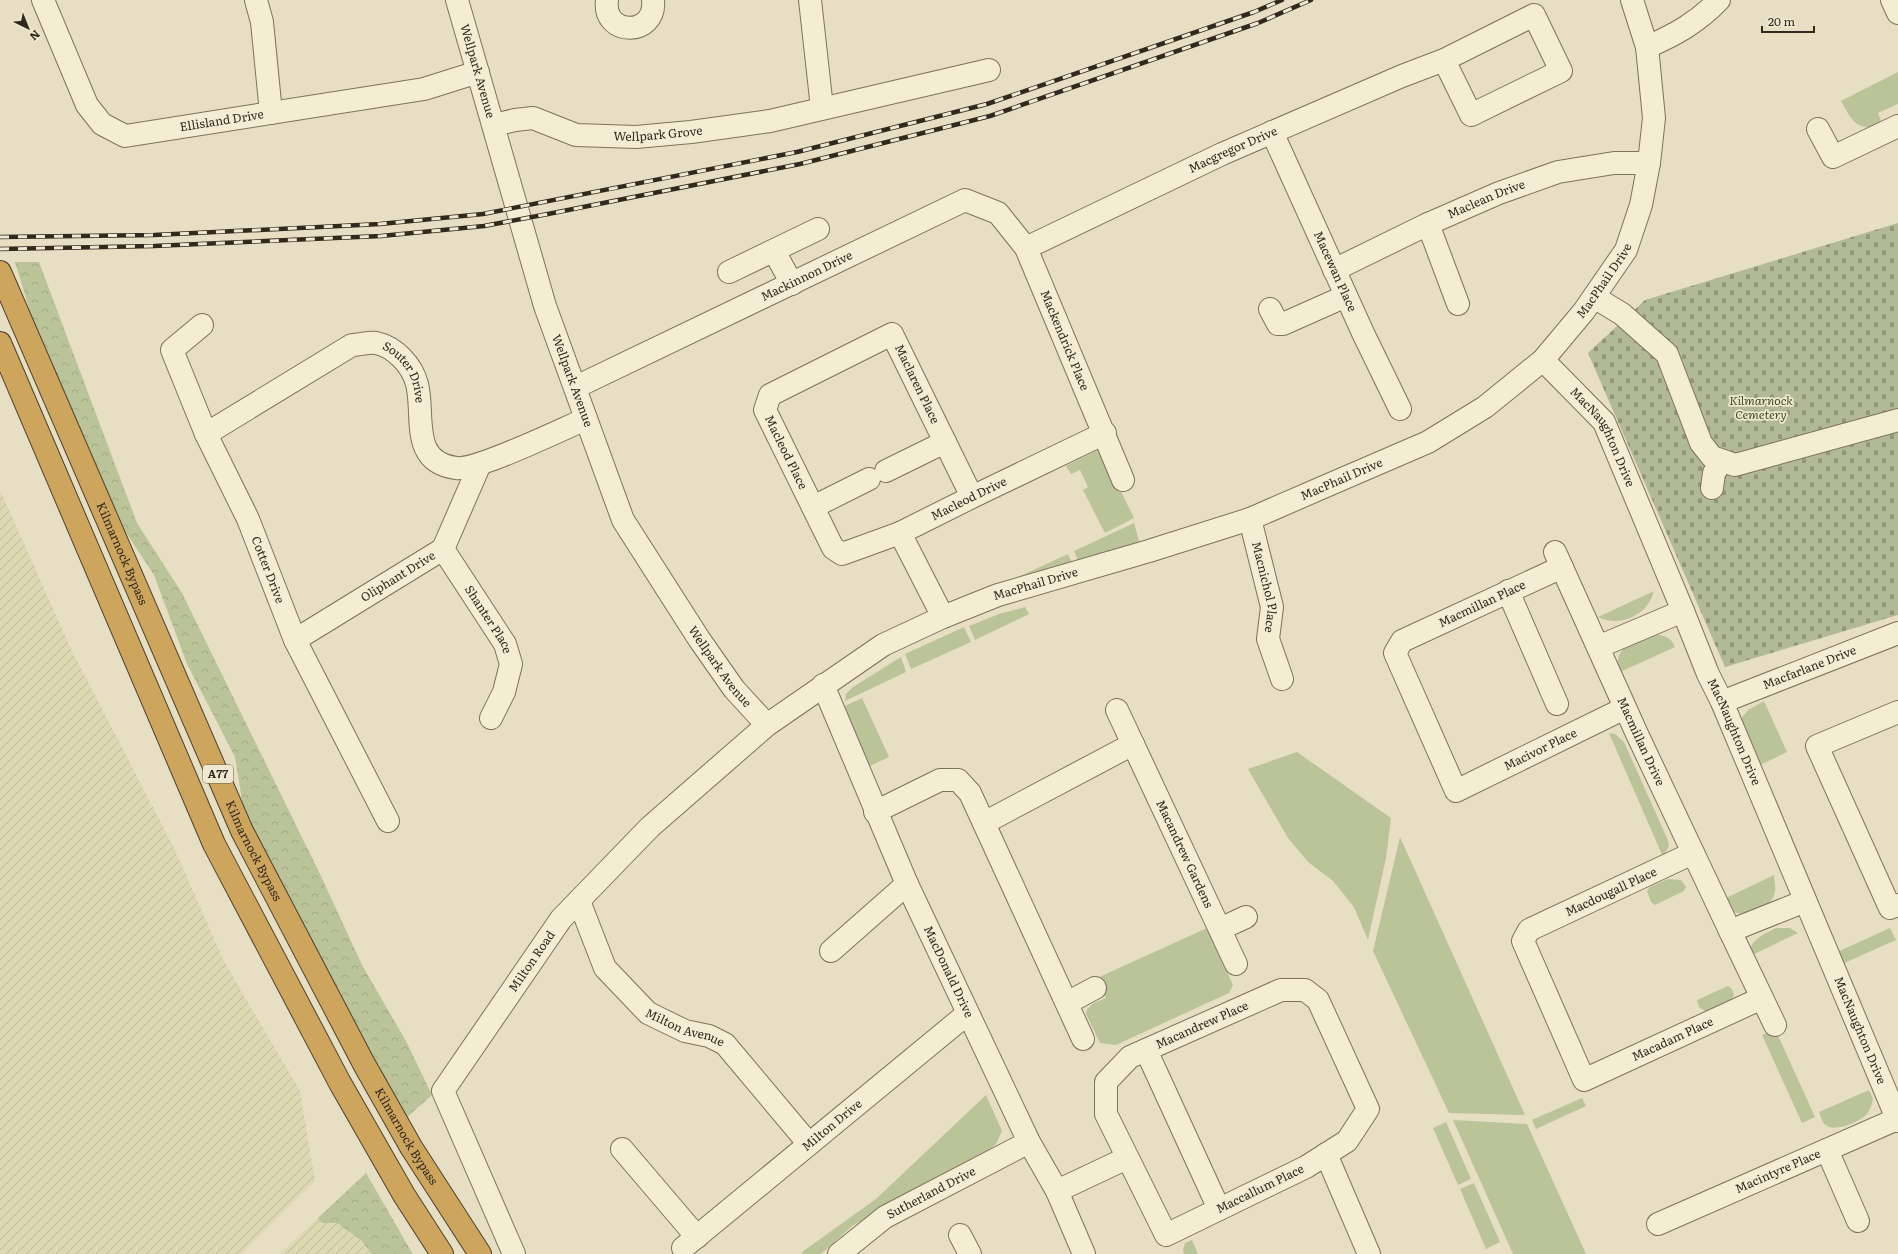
<svg xmlns="http://www.w3.org/2000/svg" width="1898" height="1254" font-family="Literata,serif">
<style>
.farmland{fill:url(#farmland-furrows)}
.green{fill:#bbc498}
.forest{fill:url(#forest-crowns)}
.cemetery{fill:url(#cemetery-stones)}
.lines{fill:none;stroke-linecap:round;stroke-linejoin:round}
.minor-casing{stroke:#7f715c;stroke-width:24}
.highway-casing{stroke:#4d4030;stroke-width:24}
.minor{stroke:#f3edd4;stroke-width:22}
.highway{stroke:#cda55d;stroke-width:22}
.rail-casing{stroke:#31291e;stroke-width:4.5}
.rail{stroke:#f0e9d1;stroke-width:3;stroke-dasharray:9;stroke-linecap:butt}
.labels{text-anchor:middle;stroke-width:3.5;stroke-linejoin:round;paint-order:stroke}
.shield{fill:#f0e9d1;stroke:#6a6354;stroke-width:1}
.shield-label{font-size:11px;font-weight:bold;fill:#31291e}
.street-label{font-size:12px;fill:#31291e;stroke:#f0e9d1}
.park-label{font-size:12px;font-style:italic;fill:#3f4b27;stroke:#f0e9d1}
</style>
<defs>
<pattern id="farmland-furrows" width="10" height="10" patternUnits="userSpaceOnUse"><rect width="10" height="10" fill="#dcd8b1"/><path d="M-1 1l2-2M0 10L10 0M9 11l2-2" fill="none" stroke="#bdb998"/></pattern>
<pattern id="forest-crowns" width="20" height="18" patternUnits="userSpaceOnUse"><rect width="20" height="18" fill="#bbc498"/><path d="M2 6a3 3 0 1 1 6 0M12 15a3 3 0 1 1 6 0" fill="none" stroke="#a1a883"/></pattern>
<pattern id="cemetery-stones" width="16" height="16" patternUnits="userSpaceOnUse"><rect width="16" height="16" fill="#b2b996"/><path d="M2 7V4a2 2 0 0 1 4 0v3zM10 15v-3a2 2 0 0 1 4 0v3z" fill="#91967a"/></pattern>
</defs>
<rect width="100%" height="100%" fill="#e7dfc3"/>
<g class="farmland">
<path d="M0,490l71,159 102,197 52,117 75,128 15,90 -74,73h-241z"/>
<path d="M318,1218l4,5h15l24,17 11,14h-92z"/>
</g>
<g class="green">
<path d="M1898,72v32l-20,9 4,11c-23,10 -31,-4 -41,-23z"/>
<path d="M1100,449l34,69 -29,15 -22,-43 5,-3 -8,-17 -9,4 -5,-8z"/>
<path d="M1134,523l6,22 -60,20 -6,-14z"/>
<path d="M1068,554l5,11 -74,21z"/>
<path d="M1654,591c-6,24 -34,37 -56,26z"/>
<path d="M1025,607l4,7 -54,26 -6,-14 30,-12z"/>
<path d="M964,627l7,15 -60,27 -6,-15z"/>
<path d="M1652,634c10,1 19,2 23,13l-57,26c-4,-27 13,-30 34,-39z"/>
<path d="M901,657l5,15 -61,29 1,-7 7,-7z"/>
<path d="M862,698l27,59 -19,9 -27,-59z"/>
<path d="M1764,701l23,51 -33,16 -15,-47 9,-11z"/>
<path d="M1609,733l6,1 9,8 43,96 2,8 -6,11z"/>
<path d="M1297,752l94,66 -5,40 -18,82 -14,-33 -21,-26 -25,-19 -20,-24 -40,-69z"/>
<path d="M1400,837l125,278 -76,-2 -76,-162z"/>
<path d="M1774,875c0,5 2,11 1,16 -1,16 -29,28 -43,20 -3,-2 -7,-8 -10,-11z"/>
<path d="M1668,879l13,1 5,7 -2,4 -29,14 -4,-3 -4,-11 3,-4z"/>
<path d="M1207,928l26,57 -4,8 -113,52 -16,-2 -14,-29 1,-5 7,-6 12,-5 -9,-20z"/>
<path d="M1776,928h14l8,5 -48,23c-2,-16 15,-22 26,-28z"/>
<path d="M1890,928l6,12 -54,24 -5,-12z"/>
<path d="M1728,986l4,3 2,6 -5,9 -23,8 -7,-5 -2,-7z"/>
<path d="M1775,1029l40,88 -13,6 -40,-88z"/>
<path d="M1869,1090l4,9c-1,4 -2,8 -4,12 -5,10 -33,21 -42,15 -5,-3 -6,-9 -8,-14z"/>
<path d="M986,1095l16,36 -6,13 -11,9 -133,73 -31,28h-18l-1,-2 74,-53z"/>
<path d="M1582,1098l4,8 -50,23 -4,-9z"/>
<path d="M1453,1120l74,4 59,130h-73z"/>
<path d="M1446,1122l25,57 -13,6 -25,-57z"/>
<path d="M1474,1183l26,59 -14,7 -26,-60z"/>
<path d="M1192,1240l6,14h-14l-1,-4 2,-7z"/>
</g>
<g class="forest">
<path d="M15,262h24l98,261 45,70 138,281 42,91 44,76 26,54 -27,24 -160,-300 -10,-62 -48,-93 -33,-89 -37,-56 -75,-168z"/>
<path d="M366,1173l45,78 2,3h-41l-11,-14 -24,-17h-15l-4,-5z"/>
</g>
<path class="cemetery" d="M1898,223v392l-173,52 -137,-314 57,-53z"/>
<g class="lines">
<defs>
<g id="minor">
<path id="s1" d="M43,0l44,105 15,19 23,12 299,-47 54,-17"/>
<path d="M256,0l6,22 9,91"/>
<path id="s2" d="M457,0l88,306 78,214 76,119 35,50 33,36"/>
<path d="M607,0c-5,37 50,37 46,0"/>
<path d="M810,0l12,108"/>
<path d="M1892,0l6,13"/>
<path d="M1647,47c28,-12 51,-25 72,-47"/>
<path id="s3" d="M494,125l21,-5 18,-2 43,17 60,2 55,-5 79,-11 219,-51"/>
<path d="M1818,129l15,28 65,-31"/>
<path id="s4" d="M1272,132l91,201 37,76"/>
<path d="M1428,224l30,80"/>
<path id="s5" d="M1026,248l196,-94 180,-78 42,-16 90,-45 27,56 -90,44 -27,-55"/>
<path d="M774,251l18,33"/>
<path id="s6" d="M1334,270l94,-46 71,-31 59,-21 56,-9h35"/>
<path d="M729,272l89,-43"/>
<path d="M1594,297l28,17 45,40 34,89 11,14 23,8 163,-45"/>
<path d="M1270,309l8,15h5l63,-28"/>
<path id="s7" d="M202,325l-30,25 34,84 42,85 47,121 93,181"/>
<path id="s8" d="M1543,360l61,62 79,189 25,63 14,28 176,419"/>
<path id="s9" d="M576,387l389,-187 33,13 28,35 97,232"/>
<path id="s10" d="M206,434l146,-89c7,0 17,-3 24,-2 19,4 36,22 41,41 8,31 -8,78 39,84 21,3 106,-39 130,-49"/>
<path d="M886,471l59,-29"/>
<path d="M1712,488l2,-15 8,-12"/>
<path id="s11" d="M972,497l-80,-163 -122,61 -5,15 68,138 9,6 58,-21 72,-36 133,-64"/>
<path d="M813,507l56,-28"/>
<path id="s12" d="M1250,519l22,88 -4,32 14,40"/>
<path d="M900,533l43,84"/>
<path id="s13" d="M443,549l62,95 6,20 -7,28 -13,26"/>
<path id="s14" d="M1555,552l82,182 93,197"/>
<path id="s15" d="M1562,567l-160,74 -7,12 61,138 169,-83"/>
<path d="M1508,591l49,113"/>
<path id="s16" d="M295,640l148,-91 37,-85"/>
<path d="M1598,647l85,-36"/>
<path id="s17" d="M823,685l84,199 122,258 28,49 27,63"/>
<path id="s18" d="M1722,702l176,-69"/>
<path id="s19" d="M1117,710l119,254"/>
<path d="M1898,712l-81,34 73,162 8,-3"/>
<path d="M875,812l65,-32h18l12,13 113,246"/>
<path d="M984,823l149,-79"/>
<path id="s20" d="M1693,853l-164,77 -6,11 61,139 178,-82"/>
<path id="s21" d="M579,901l26,67 43,45 37,18 24,5 16,8 84,100"/>
<path d="M1220,929l26,-12"/>
<path d="M831,951l76,-67"/>
<path d="M1281,990h24l13,10 50,109 -21,32 -41,26 -140,68 -60,-121v-32l24,-25z"/>
<path d="M1067,1003l28,-15"/>
<path d="M1775,1025l-45,-94 75,-30"/>
<path d="M1146,1050l73,159"/>
<path d="M622,1149l75,88"/>
<path d="M1827,1150l31,71"/>
<path d="M1326,1154l43,100"/>
<path d="M1057,1191l70,-33"/>
<path id="s22" d="M1658,1224l239,-105"/>
<path d="M960,1235l10,19"/>
<path id="s23" d="M683,1248l284,-234"/>
<path id="s24" d="M514,1254l-71,-163 118,-172 89,-92 117,-102 116,-80 60,-28 55,-22 151,-44 101,-32 69,-30 109,-47 57,-35 58,-47 41,-49 42,-61 15,-45 8,-42 5,-45 -7,-71 -15,-47"/>
<path id="s25" d="M839,1254l46,-37 144,-75"/>
</g>
<g id="highway">
<path id="s26" d="M0,272l242,559 122,233 47,83 69,107"/>
<path d="M0,343l214,501 126,239 64,112 38,59"/>
</g>
</defs>
<use href="#minor" class="minor-casing"/>
<use href="#highway" class="highway-casing"/>
<use href="#minor" class="minor"/>
<use href="#highway" class="highway"/>
<defs>
<g id="rail">
<path d="M0,237l154,-2 226,-11 103,-10 314,-62 190,-48 267,-92 28,-12"/>
<path d="M0,249l154,-3 227,-10 103,-10 64,-12 252,-50 190,-48 268,-93 53,-23"/>
</g>
</defs>
<use href="#rail" class="rail-casing"/>
<use href="#rail" class="rail"/>
</g>
<g class="labels">
<rect class="shield" x="203" y="765" width="30" height="18" rx="3"/>
<g class="shield-label">
<text x="218" y="778">A77</text>
</g>
<g class="street-label">
<text dy="4" stroke="none"><textPath href="#s2" startOffset="74">Wellpark Avenue</textPath></text>
<text dy="4" stroke="none"><textPath href="#s1" startOffset="262">Ellisland Drive</textPath></text>
<text dy="4" stroke="none"><textPath href="#s3" startOffset="168">Wellpark Grove</textPath></text>
<text dy="4" stroke="none"><textPath href="#s5" startOffset="229">Macgregor Drive</textPath></text>
<text dy="4" stroke="none"><textPath href="#s6" startOffset="168">Maclean Drive</textPath></text>
<text dy="4" stroke="none"><textPath href="#s4" startOffset="153">Macewan Place</textPath></text>
<text dy="4" stroke="none"><textPath href="#s9" startOffset="256">Mackinnon Drive</textPath></text>
<text dy="4" stroke="none"><textPath href="#s24" startOffset="1635">MacPhail Drive</textPath></text>
<text dy="4" stroke="none"><textPath href="#s9" startOffset="612">Mackendrick Place</textPath></text>
<text dy="4" stroke="none"><textPath href="#s10" startOffset="239">Souter Drive</textPath></text>
<text dy="4" stroke="none"><textPath href="#s2" startOffset="398">Wellpark Avenue</textPath></text>
<text transform="translate(917 384) rotate(64)" y="4">Maclaren Place</text>
<text dy="4" stroke="none"><textPath href="#s8" startOffset="99">MacNaughton Drive</textPath></text>
<text dy="4" stroke="none"><textPath href="#s11" startOffset="381">Macleod Place</textPath></text>
<text dy="4" stroke="none"><textPath href="#s24" startOffset="1299">MacPhail Drive</textPath></text>
<text dy="4" stroke="none"><textPath href="#s11" startOffset="637">Macleod Drive</textPath></text>
<text dy="4" stroke="none"><textPath href="#s26" startOffset="307">Kilmarnock Bypass</textPath></text>
<text dy="4" stroke="none"><textPath href="#s7" startOffset="279">Cotter Drive</textPath></text>
<text dy="4" stroke="none"><textPath href="#s16" startOffset="121">Oliphant Drive</textPath></text>
<text dy="4" stroke="none"><textPath href="#s24" startOffset="975">MacPhail Drive</textPath></text>
<text dy="4" stroke="none"><textPath href="#s12" startOffset="70">Macnichol Place</textPath></text>
<text transform="translate(1482 604) rotate(-25)" y="4">Macmillan Place</text>
<text dy="4" stroke="none"><textPath href="#s13" startOffset="84">Shanter Place</textPath></text>
<text dy="4" stroke="none"><textPath href="#s2" startOffset="722">Wellpark Avenue</textPath></text>
<text dy="4" stroke="none"><textPath href="#s18" startOffset="94">Macfarlane Drive</textPath></text>
<text dy="4" stroke="none"><textPath href="#s8" startOffset="423">MacNaughton Drive</textPath></text>
<text dy="4" stroke="none"><textPath href="#s14" startOffset="208">Macmillan Drive</textPath></text>
<text dy="4" stroke="none"><textPath href="#s15" startOffset="435">Macivor Place</textPath></text>
<text dy="4" stroke="none"><textPath href="#s26" startOffset="632">Kilmarnock Bypass</textPath></text>
<text dy="4" stroke="none"><textPath href="#s19" startOffset="159">Macandrew Gardens</textPath></text>
<text transform="translate(1611 892) rotate(-25)" y="4">Macdougall Place</text>
<text dy="4" stroke="none"><textPath href="#s24" startOffset="335">Milton Road</textPath></text>
<text dy="4" stroke="none"><textPath href="#s17" startOffset="313">MacDonald Drive</textPath></text>
<text transform="translate(1202 1025) rotate(-24)" y="4">Macandrew Place</text>
<text dy="4" stroke="none"><textPath href="#s21" startOffset="174">Milton Avenue</textPath></text>
<text dy="4" stroke="none"><textPath href="#s8" startOffset="747">MacNaughton Drive</textPath></text>
<text dy="4" stroke="none"><textPath href="#s20" startOffset="443">Macadam Place</textPath></text>
<text dy="4" stroke="none"><textPath href="#s23" startOffset="193">Milton Drive</textPath></text>
<text dy="4" stroke="none"><textPath href="#s26" startOffset="956">Kilmarnock Bypass</textPath></text>
<text dy="4" stroke="none"><textPath href="#s22" startOffset="131">Macintyre Place</textPath></text>
<text transform="translate(1260 1189) rotate(-26)" y="4">Maccallum Place</text>
<text dy="4" stroke="none"><textPath href="#s25" startOffset="111">Sutherland Drive</textPath></text>
</g>
<g class="park-label">
<text x="1761" y="405">Kilmarnock<tspan x="1761" dy="14">Cemetery</tspan></text>
</g>
</g>
<g transform="translate(28 28) rotate(137)" stroke="#f0e9d1" stroke-width="3" paint-order="stroke">
<path d="M0-3L7 15L0 10L-7 15Z" fill="#31291e"/>
<text y="-6" font-size="11" font-weight="bold" text-anchor="middle" fill="#31291e">N</text>
</g>
<path d="M1762 26v6h52v-6" fill="none" stroke="#31291e" stroke-width="2"/>
<text x="1768" y="26" font-size="12" fill="#31291e" stroke="#f0e9d1" stroke-width="3" paint-order="stroke">20 m</text>
</svg>
